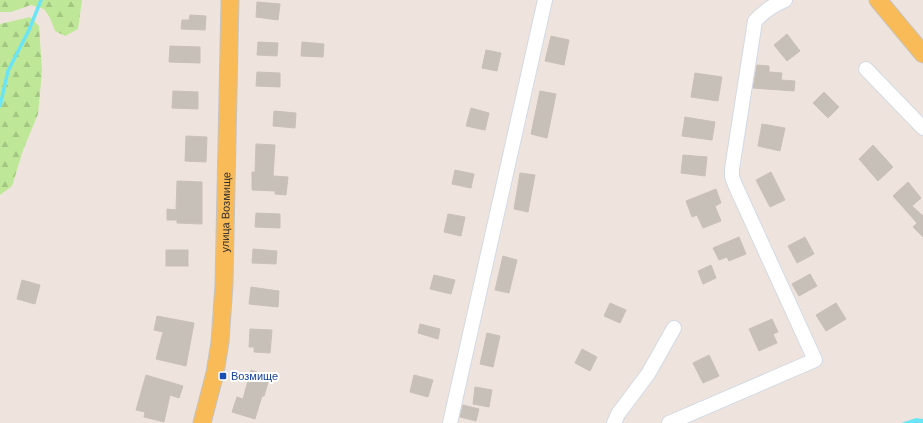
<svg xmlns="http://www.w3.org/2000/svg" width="923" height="423" font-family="Helvetica,sans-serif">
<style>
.forest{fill:url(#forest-firs)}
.water{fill:url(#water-waves)}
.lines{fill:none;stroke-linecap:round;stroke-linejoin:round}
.stream{stroke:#6be5f5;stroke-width:3.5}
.building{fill:#c6c0b9;stroke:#cac0b7}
.minor-casing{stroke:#d2d9e5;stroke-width:16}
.major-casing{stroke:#c4c4c4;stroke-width:19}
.minor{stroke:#fff;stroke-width:14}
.major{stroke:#f9bb58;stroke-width:17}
.transit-dot{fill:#1a4fb4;stroke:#fff;stroke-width:1.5}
.labels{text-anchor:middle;stroke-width:4;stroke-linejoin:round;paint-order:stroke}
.street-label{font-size:11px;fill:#2c2c2c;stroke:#fff}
.transit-label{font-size:11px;fill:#164399;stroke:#fff;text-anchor:start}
</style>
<defs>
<pattern id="forest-firs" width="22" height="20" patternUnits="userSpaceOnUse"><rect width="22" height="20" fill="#bee897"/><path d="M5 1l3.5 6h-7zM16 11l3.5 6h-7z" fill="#a3c782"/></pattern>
<pattern id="water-waves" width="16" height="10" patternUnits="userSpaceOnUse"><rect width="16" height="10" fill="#6be5f5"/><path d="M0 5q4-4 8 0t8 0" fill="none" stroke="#5dc5d2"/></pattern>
</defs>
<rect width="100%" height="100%" fill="#eee4dd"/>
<g class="forest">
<path d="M0,0h82l-4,29 -13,7 -10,-5 -5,-13 -6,-9 -13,-4 -20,7h-11z"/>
<path d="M30,17l9,9 3,45 -4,43 -15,36 -11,36 -12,9v-171z"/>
</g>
<path class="water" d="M916,418l7,1v4h-22z"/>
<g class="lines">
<path class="stream" d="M0,106l8,-35 21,-41 12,-30"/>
</g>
<g class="building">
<path d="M257,2l23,2 -2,16 -22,-3z"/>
<path d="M190,15l16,1 -1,14 -24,-1 1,-9h7z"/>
<path d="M787,34l13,17 -13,10 -13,-16z"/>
<path d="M551,36l18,4 -5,25 -19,-4z"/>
<path d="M258,42l20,1 -1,13 -20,-1z"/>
<path d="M302,42l22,2 -1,13 -22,-1z"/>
<path d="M170,46l30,1v16l-31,-1z"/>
<path d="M486,50l15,3 -4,18 -15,-3z"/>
<path d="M757,65l12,1v6l13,1 -1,7 14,1 -1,10 -41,-3z"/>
<path d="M257,72l23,1v14l-24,-1z"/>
<path d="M695,73l27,4 -4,24 -27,-4z"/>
<path d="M173,91l25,1v17l-26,-1z"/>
<path d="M540,91l16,3 -9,44 -16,-4z"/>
<path d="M824,92l15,15 -11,11 -15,-15z"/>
<path d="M471,108l18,5 -4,17 -19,-4z"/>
<path d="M274,111l22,2 -1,15 -22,-2z"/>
<path d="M685,117l30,5 -3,18 -30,-4z"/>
<path d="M762,124l23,4 -5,23 -22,-5z"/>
<path d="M186,136l21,1 -1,25 -21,-1z"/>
<path d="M256,144l19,1 -2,31 15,1 -2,18 -11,-1v-3l-23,-1v-18h3z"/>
<path d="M873,145l20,22 -15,14 -19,-22z"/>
<path d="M683,155l24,2 -2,19 -24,-3z"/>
<path d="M455,170l19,4 -3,14 -19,-4z"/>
<path d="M771,172l14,28 -15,7 -14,-27z"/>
<path d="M520,173l15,2 -7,37 -14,-3z"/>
<path d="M177,181l25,1v42l-25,-1v-3h-10v-11l9,1z"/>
<path d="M908,182l13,16 -9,8 11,10v21l-10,-10 4,-4 -24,-27z"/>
<path d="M716,189l5,14 -6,3 6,15 -18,7 -6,-13 -5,2 -6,-16z"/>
<path d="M256,213l24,1v14l-25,-1z"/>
<path d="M448,214l17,3 -4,19 -17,-4z"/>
<path d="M739,237l7,17 -17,7 -2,-4 -8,3 -6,-12z"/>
<path d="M805,237l9,17 -17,9 -9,-17z"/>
<path d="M253,249l24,2 -1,13 -24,-1z"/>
<rect x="166" y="250" width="22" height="16"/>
<path d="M503,256l14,4 -8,33 -14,-3z"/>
<path d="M711,265l5,13 -13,6 -5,-13z"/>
<path d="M810,274l7,12 -18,10 -7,-12z"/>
<path d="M434,275l21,5 -4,14 -21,-5z"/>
<path d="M22,280l18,5 -5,19 -18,-5z"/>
<path d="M251,287l28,4 -1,16 -29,-3z"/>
<path d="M610,303l16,7 -6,13 -16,-7z"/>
<path d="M836,303l10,16 -20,12 -10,-16z"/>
<path d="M157,316l37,7 -8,43 -30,-7 7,-27 -9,-2z"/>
<path d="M772,319l6,13 -5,2 4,9 -18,8 -10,-22z"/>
<path d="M420,324l20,5 -2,10 -20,-6z"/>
<path d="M250,329l22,1 -2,23 -16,-1v-5h-5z"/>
<path d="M487,333l13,3 -7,31 -13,-3z"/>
<path d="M582,349l15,8 -7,14 -15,-8z"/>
<path d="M709,355l10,21 -16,7 -10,-20z"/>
<path d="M251,370l19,6 -6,20h-2l-7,23 -23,-7 5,-15 6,2z"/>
<path d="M146,375l37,11 -4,12 -9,-3 -6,27 -20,-5 1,-5 -9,-2z"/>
<path d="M414,375l19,5 -5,17 -18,-5z"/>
<path d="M475,387l17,3 -3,17 -16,-3z"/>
<path d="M463,405l16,4 -3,12 -16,-4z"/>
</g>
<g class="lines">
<defs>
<g id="minor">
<path d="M866,69l57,59"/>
<path d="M450,423l95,-423"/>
<path d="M614,423l4,-9 30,-40 26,-46"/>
<path d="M669,423l146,-63 -79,-173 -4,-10v-8l23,-148c9,-10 18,-16 30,-21"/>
</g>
<g id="major">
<path d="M878,0l45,54"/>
<path id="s1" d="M202,423l13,-50 5,-31 4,-58 6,-284"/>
</g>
</defs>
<use href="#minor" class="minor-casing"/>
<use href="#major" class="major-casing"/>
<use href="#minor" class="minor"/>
<use href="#major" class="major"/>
</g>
<rect class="transit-dot" x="219" y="372" width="8" height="8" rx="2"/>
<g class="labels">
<g class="street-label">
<text dy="4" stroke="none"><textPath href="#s1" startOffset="213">улица Возмище</textPath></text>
</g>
<g class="transit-label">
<text x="231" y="380">Возмище</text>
</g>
</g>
</svg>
